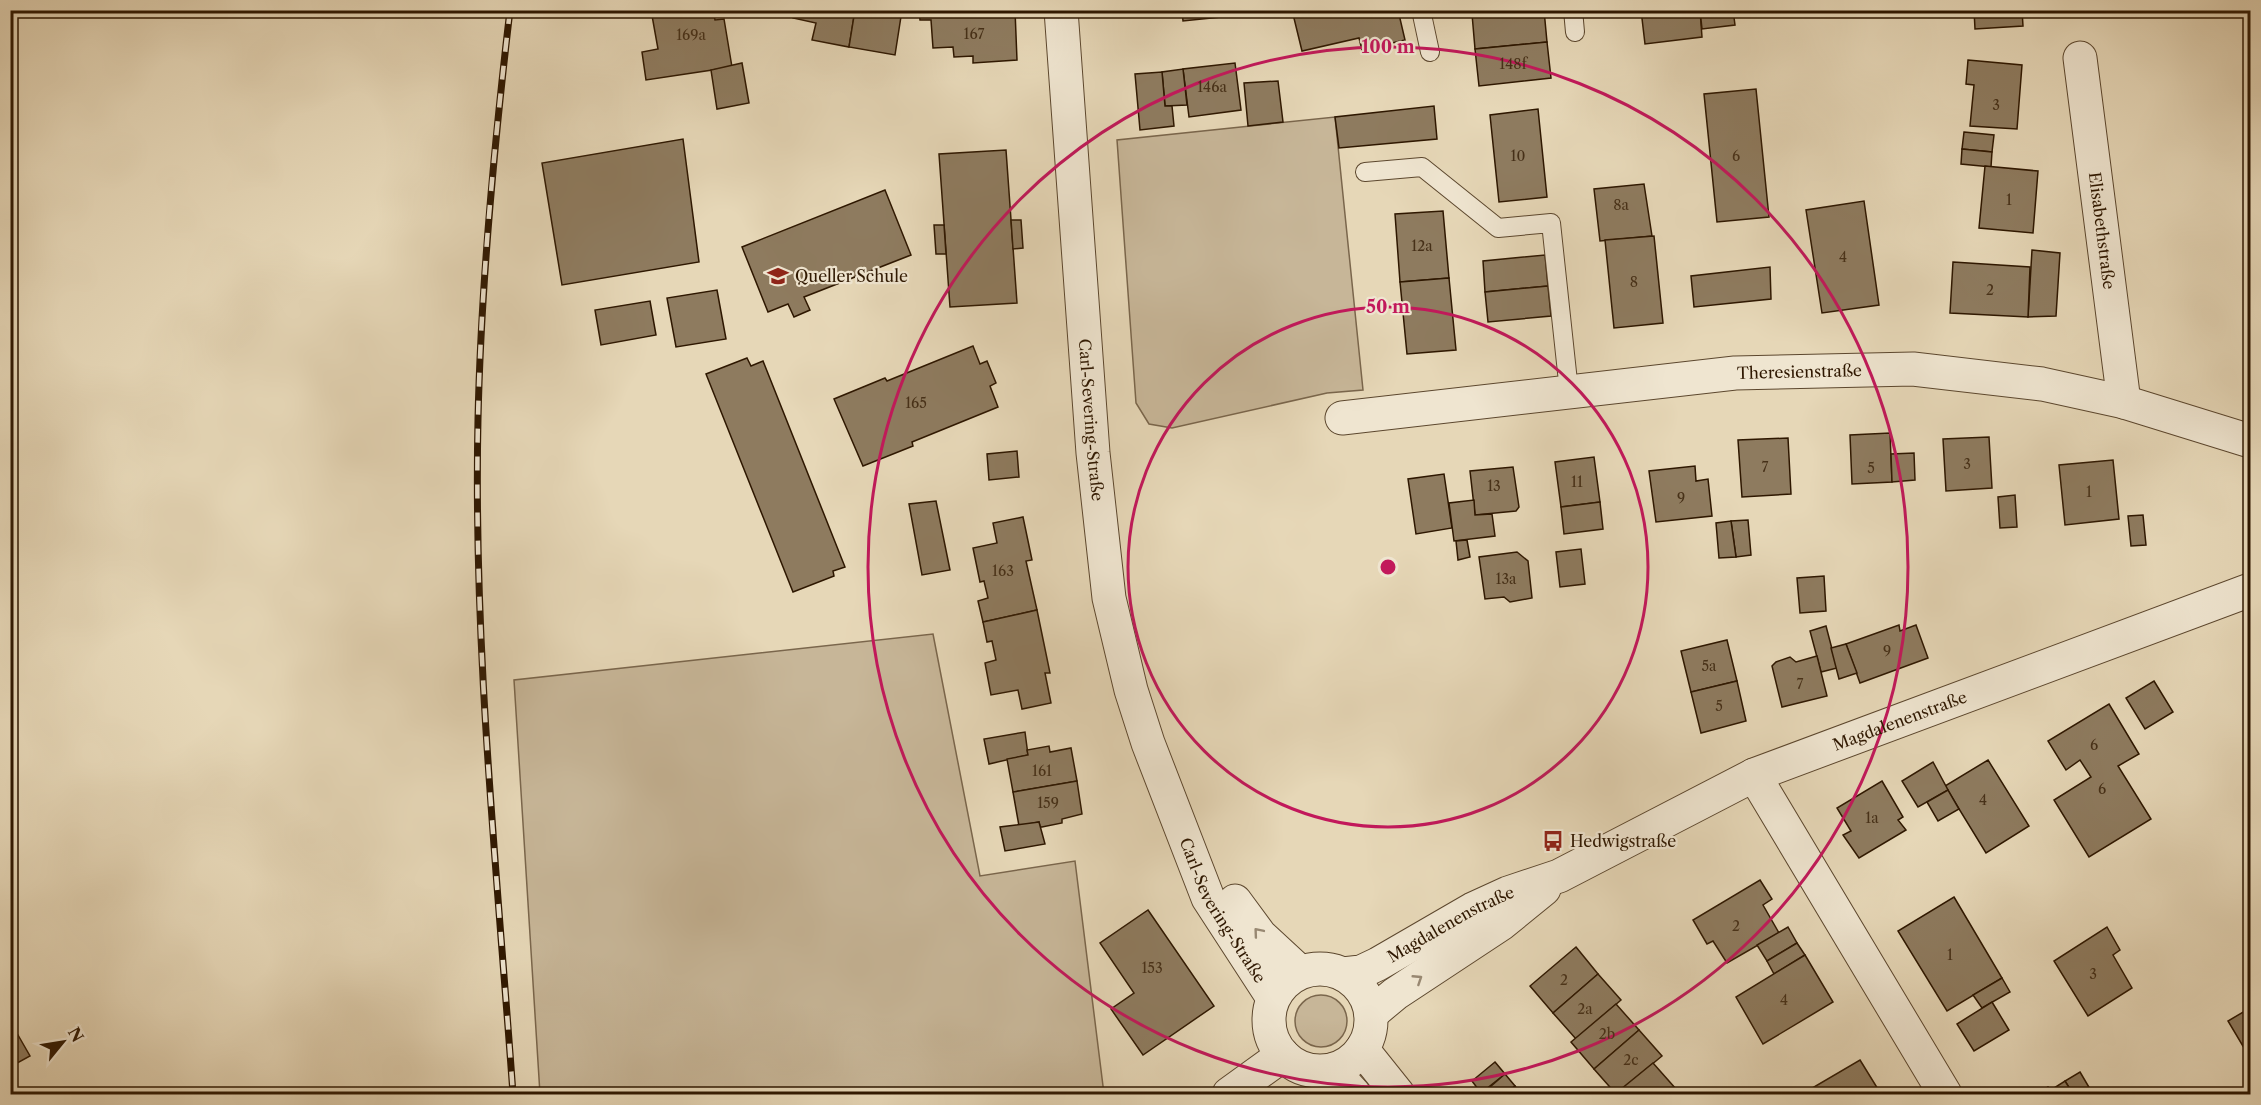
<svg xmlns="http://www.w3.org/2000/svg" width="2261" height="1105" font-family="'Libre Caslon Text',serif">
<style>
.green{fill:#c7b698;stroke:#7a664c;stroke-width:1.5}
.building{fill:#8e7b5f;stroke:#2e1700;stroke-width:1.5}
.lines{fill:none;stroke-linecap:round;stroke-linejoin:round}
.service-casing{stroke:#5c472e;stroke-width:20}
.minor-casing{stroke:#5c472e;stroke-width:35}
.tertiary-casing{stroke:#5c472e;stroke-width:35}
.service{stroke:#efe5d0;stroke-width:18}
.minor{stroke:#efe5d0;stroke-width:33}
.tertiary{stroke:#efe5d0;stroke-width:33}
.rail-casing{stroke:#2e1700;stroke-width:7}
.rail{stroke:#efe5d0;stroke-width:4.5;stroke-dasharray:14;stroke-linecap:butt}
.oneway{stroke:#988872}
.ring{fill:none;stroke:#c2185b;stroke-width:3}
.labels{text-anchor:middle;stroke-width:4.5;stroke-linejoin:round;paint-order:stroke}
.number-label{font-size:14px;fill:#463018}
.street-label{font-size:16px;fill:#2e1700;stroke:#efe5d0}
.poi-label{font-size:16px;fill:#2e1700;stroke:#efe5d0;text-anchor:start}
.centre{fill:#c2185b;stroke:#efe5d0;stroke-width:3}
.ring-label{font-size:18px;text-anchor:middle;font-weight:bold;fill:#c2185b;stroke:#efe5d0;stroke-width:4.5;stroke-linejoin:round;paint-order:stroke}
</style>
<rect width="100%" height="100%" fill="#e6d7b7"/>
<filter id="stains"><feTurbulence type="fractalNoise" baseFrequency=".00333" numOctaves="4"/><feColorMatrix values="0 0 0 0 .2 0 0 0 0 .09 0 0 0 0 .02 0 0 0 .5 -.17"/></filter>
<radialGradient id="worn" r=".72"><stop offset=".6" stop-color="#630" stop-opacity="0"/><stop offset="1" stop-color="#630" stop-opacity=".3"/></radialGradient>
<g class="green">
<path d="M1335,117l28,273 -36,3 -155,35 -23,-4 -13,-21 -19,-263z"/>
<path d="M933,634l47,242 95,-15 29,233h-564l-26,-414z"/>
<circle cx="1321" cy="1021" r="26"/>
</g>
<g class="building">
<path d="M651,10h62l2,10 9,-1 8,48 -86,13 -4,-28 16,-3z"/>
<path d="M794,10h61l-6,37 -37,-7 4,-17 -23,-5z"/>
<path d="M855,10h47l-7,45 -46,-8z"/>
<path d="M919,10h96l2,50 -44,3v-7l-19,1 -1,-10 -20,1 -2,-28h-11z"/>
<path d="M1182,10h68v4l-67,7z"/>
<path d="M1292,10h106l7,30 -43,10 -3,-12 -57,13z"/>
<path d="M1503,10h41l3,32 -72,7 -3,-35z"/>
<path d="M1641,10h59l2,27 -57,7z"/>
<path d="M1700,10h33l2,15 -33,4z"/>
<path d="M1974,10h48l1,16 -48,3z"/>
<path d="M1547,42l4,36 -72,8 -4,-37z"/>
<path d="M1968,60l54,5 -5,64 -47,-3 4,-41 -8,-1z"/>
<path d="M742,63l7,40 -32,6 -6,-39z"/>
<path d="M1235,63l6,47 -52,7 -6,-48z"/>
<path d="M1183,69l4,36 -22,1 -3,-34z"/>
<path d="M1162,72l3,34h7l2,20 -34,4 -5,-56z"/>
<path d="M1278,81l5,41 -35,4 -4,-43z"/>
<path d="M1756,89l13,128 -52,5 -13,-128z"/>
<path d="M1434,106l3,33 -98,9 -4,-31z"/>
<path d="M1538,109l9,88 -48,5 -9,-87z"/>
<path d="M1964,132l30,3 -2,17 -30,-3z"/>
<path d="M683,139l16,123 -137,23 -20,-122z"/>
<path d="M1962,149l30,3 -1,15 -30,-3z"/>
<path d="M1006,150l11,153 -67,4 -11,-153z"/>
<path d="M1985,166l53,5 -5,62 -54,-5z"/>
<path d="M1644,184l8,52 -52,5 -6,-52z"/>
<path d="M885,190l26,65 -107,42 6,13 -16,7 -6,-13 -20,8 -26,-65z"/>
<path d="M1864,201l15,104 -57,8 -16,-103z"/>
<path d="M1443,211l6,67 -49,4 -5,-68z"/>
<path d="M1011,220h10l2,28 -10,1z"/>
<path d="M934,225h10l2,29h-10z"/>
<path d="M1654,236l9,87 -49,5 -9,-88z"/>
<path d="M2032,250l28,3 -4,63 -28,1z"/>
<path d="M1545,255l3,31 -63,6 -2,-31z"/>
<path d="M1953,262l77,5 -2,50 -78,-4z"/>
<path d="M1770,267l1,32 -77,8 -3,-31z"/>
<path d="M1449,278l7,72 -49,4 -7,-72z"/>
<path d="M1548,286l3,30 -63,6 -3,-30z"/>
<path d="M717,290l9,49 -50,8 -9,-49z"/>
<path d="M650,301l6,34 -55,10 -6,-35z"/>
<path d="M973,346l7,18 7,-3 9,22 -6,3 8,21 -86,35 1,4 -50,20 -29,-67 51,-21 2,3z"/>
<path d="M747,358l4,8 12,-5 82,206 -12,4 1,5 -41,16 -87,-218z"/>
<path d="M1890,433l2,49 -40,2 -2,-49z"/>
<path d="M1989,437l3,51 -46,3 -3,-52z"/>
<path d="M1788,438l3,56 -49,3 -4,-57z"/>
<path d="M1017,451l2,26 -30,3 -2,-26z"/>
<path d="M1914,453l1,27 -23,2 -1,-28z"/>
<path d="M1594,457l6,45 -39,5 -6,-45z"/>
<path d="M2113,460l6,59 -54,6 -6,-60z"/>
<path d="M1695,466l1,15 12,-2 4,37 -56,6 -7,-51z"/>
<path d="M1513,467l6,40 -3,4 -41,4 -5,-44z"/>
<path d="M1444,474l8,54 -36,6 -8,-55z"/>
<path d="M2015,495l2,32 -17,1 -2,-31z"/>
<path d="M1474,500l1,15 17,-1 3,22 -41,5 -5,-38z"/>
<path d="M936,501l14,69 -28,5 -13,-71z"/>
<path d="M1600,502l3,27 -39,5 -3,-27z"/>
<path d="M2143,515l3,30 -15,1 -3,-30z"/>
<path d="M1023,517l9,43 -6,1 11,49 -54,12 -5,-21 10,-3 -4,-17 -4,1 -7,-34 24,-5 -4,-20z"/>
<path d="M1748,520l3,35 -15,2 -5,-36z"/>
<path d="M1731,521l5,36 -17,1 -3,-35z"/>
<path d="M1467,540l3,17 -12,3 -2,-19z"/>
<path d="M1581,549l4,35 -25,3 -4,-35z"/>
<path d="M1517,552l11,9 4,37 -22,4 -6,-5 -19,2 -6,-42z"/>
<path d="M1824,576l2,35 -26,2 -3,-35z"/>
<path d="M1037,610l13,63h-5l6,30 -29,6 -4,-19 -27,5 -6,-32 11,-3 -4,-19 -5,1 -4,-20z"/>
<path d="M1899,625l1,6 16,-6 12,33 -68,25 -14,-39z"/>
<path d="M1826,626l11,42 -16,4 -11,-41z"/>
<path d="M1727,640l10,41 -46,11 -10,-41z"/>
<path d="M1846,644l11,29 -18,6 -8,-31z"/>
<path d="M1817,656l10,40 -45,11 -10,-41 4,-4 14,-5 6,5z"/>
<path d="M1737,681l9,40 -45,12 -10,-41z"/>
<path d="M2154,681l19,31 -28,17 -19,-31z"/>
<path d="M2109,704l30,50 -21,12 33,53 -62,38 -35,-57 37,-23 -11,-17 -14,10 -18,-29z"/>
<path d="M1025,732l3,23 -39,9 -5,-25z"/>
<path d="M1049,746l1,6 21,-4 6,33 -64,11 -6,-33 21,-4 -1,-5z"/>
<path d="M1988,760l41,66 -43,27 -41,-67z"/>
<path d="M1933,762l15,28 -30,17 -16,-26z"/>
<path d="M1077,781l5,33 -20,5v4l-20,4h-2l-1,-5 -20,4 -6,-34z"/>
<path d="M1882,781l21,36 -5,3 8,10 -47,28 -16,-23 8,-4 -14,-23z"/>
<path d="M1948,790l11,19 -21,12 -11,-19z"/>
<path d="M1039,822l6,22 -40,7 -5,-24z"/>
<path d="M2250,873v14l-5,-10z"/>
<path d="M1760,880l12,19 -9,6 16,28 -52,30 -14,-22 -6,3 -14,-24z"/>
<path d="M1954,897l48,81 -55,33 -49,-80z"/>
<path d="M1148,910l66,96 -71,49 -32,-46 23,-16 -34,-50z"/>
<path d="M1788,927l9,16 -30,18 -10,-16z"/>
<path d="M2107,927l13,23 -7,5 19,33 -44,28 -34,-55z"/>
<path d="M1797,943l8,12 -31,19 -7,-13z"/>
<path d="M1576,947l22,27 -45,39 -23,-27z"/>
<path d="M1805,955l28,47 -70,42 -27,-47z"/>
<path d="M1598,974l23,26 -45,39 -23,-26z"/>
<path d="M2002,978l8,14 -28,16 -9,-13z"/>
<path d="M1992,1002l17,28 -35,21 -17,-27z"/>
<path d="M1616,1004l23,26 -45,39 -23,-27z"/>
<path d="M2250,1008v50l-22,-37z"/>
<path d="M1639,1030l23,26 -46,38 -22,-25z"/>
<path d="M18,1035l12,21 -20,11v-28z"/>
<path d="M1860,1060l21,34h-79z"/>
<path d="M1495,1062l10,12 -24,19 -9,-12z"/>
<path d="M1653,1063l23,26 -6,5h-55z"/>
<path d="M2250,1071v12l-5,-9z"/>
<path d="M2080,1072l13,22h-20l-8,-13z"/>
<path d="M1505,1074l10,12 -10,8h-23z"/>
<path d="M2065,1081l8,13h-37l12,-7 3,3z"/>
<path d="M1515,1086l6,8h-16z"/>
</g>
<g class="lines">
<defs>
<g id="service">
<path d="M1421,10l9,42"/>
<path d="M1573,10l2,22"/>
<path d="M1365,172l57,-5 76,61 53,-5 18,168"/>
</g>
<g id="minor">
<path id="s1" d="M2080,58l44,344"/>
<path id="s2" d="M1342,418l393,-45 178,-4 129,15 82,18 126,39"/>
<path d="M1754,775l191,319"/>
<path d="M1229,1094l54,-39"/>
</g>
<g id="tertiary">
<path id="s3" d="M1061,10l32,443 16,145 22,92 17,53 60,155 65,100"/>
<path d="M1235,901l25,34 40,37"/>
<circle cx="1320" cy="1020" r="51"/>
<path id="s4" d="M1343,974l18,-2 17,-8 95,-55 35,-16 51,-17 195,-101 496,-185"/>
<path d="M1371,1014l24,-20 106,-70 43,-35"/>
<path d="M1362,1049l36,45"/>
<path d="M1332,1070l22,24"/>
</g>
</defs>
<use href="#service" class="service-casing"/>
<use href="#minor" class="minor-casing"/>
<use href="#tertiary" class="tertiary-casing"/>
<use href="#service" class="service"/>
<use href="#minor" class="minor"/>
<use href="#tertiary" class="tertiary"/>
<defs>
<path id="rail" d="M510,10c-16,136 -29,272 -32,409 -5,225 19,451 35,675"/>
</defs>
<use href="#rail" class="rail-casing"/>
<use href="#rail" class="rail"/>
</g>
<defs><path id="oneway-chevron" d="M-2-3.5L2.5 0L-2 3.5" fill="none" stroke-width="1.6" stroke-linecap="round" stroke-linejoin="round" transform="scale(1.5)"/></defs>
<g class="oneway">
<use href="#oneway-chevron" transform="translate(1258 932) rotate(-130)"/>
<use href="#oneway-chevron" transform="translate(1418 979) rotate(-33)"/>
</g>
<g class="ring">
<circle cx="1388" cy="567" r="260"/>
<circle cx="1388" cy="567" r="520"/>
</g>
<defs>
<symbol id="school-bare" viewBox="-9 -9 18 18"><path d="M0-5L7-2L0 1L-7-2ZM-4 1L0 2.5L4 1V4Q0 6-4 4Z" fill="#8f2418" stroke="#efe5d0" stroke-width="2.5" paint-order="stroke"/></symbol>
<symbol id="bus-bare" viewBox="-9 -9 18 18"><path d="M-5-6H5V4H4V6H2V4H-2V6H-4V4H-5ZM-3.5-4V0h7V-4ZM-3.5 1.2v1.5H-2V1.2ZM2 1.2v1.5H3.5V1.2Z" fill="#8f2418" stroke="#efe5d0" stroke-width="2.5" paint-order="stroke"/></symbol>
</defs>
<g fill-rule="evenodd">
<use href="#school-bare" x="763" y="261" width="30" height="30"/>
<use href="#bus-bare" x="1538" y="826" width="30" height="30"/>
</g>
<g class="labels">
<g class="number-label">
<text x="974" y="39">167</text>
<text x="691" y="40">169a</text>
<text x="1513" y="69">148f</text>
<text x="1212" y="92">146a</text>
<text x="1996" y="110">3</text>
<text x="1518" y="161">10</text>
<text x="1736" y="161">6</text>
<text x="2009" y="205">1</text>
<text x="1621" y="210">8a</text>
<text x="1422" y="251">12a</text>
<text x="1843" y="262">4</text>
<text x="1634" y="287">8</text>
<text x="1990" y="295">2</text>
<text x="916" y="408">165</text>
<text x="1967" y="469">3</text>
<text x="1765" y="472">7</text>
<text x="1871" y="473">5</text>
<text x="1577" y="487">11</text>
<text x="1494" y="491">13</text>
<text x="2089" y="497">1</text>
<text x="1681" y="503">9</text>
<text x="1003" y="576">163</text>
<text x="1506" y="584">13a</text>
<text x="1887" y="656">9</text>
<text x="1709" y="671">5a</text>
<text x="1800" y="689">7</text>
<text x="1719" y="711">5</text>
<text x="2094" y="750">6</text>
<text x="1042" y="776">161</text>
<text x="2102" y="794">6</text>
<text x="1983" y="805">4</text>
<text x="1048" y="808">159</text>
<text x="1872" y="823">1a</text>
<text x="1736" y="931">2</text>
<text x="1950" y="960">1</text>
<text x="1152" y="973">153</text>
<text x="2093" y="979">3</text>
<text x="1564" y="985">2</text>
<text x="1784" y="1005">4</text>
<text x="1585" y="1014">2a</text>
<text x="1607" y="1039">2b</text>
<text x="1631" y="1065">2c</text>
</g>
<g class="street-label">
<text dy="6" stroke="none"><textPath href="#s1" startOffset="174">Elisabethstraße</textPath></text>
<text dy="6" stroke="none"><textPath href="#s2" startOffset="460">Theresienstraße</textPath></text>
<text dy="6" stroke="none"><textPath href="#s3" startOffset="411">Carl-Severing-Straße</textPath></text>
<text dy="6" stroke="none"><textPath href="#s4" startOffset="614">Magdalenenstraße</textPath></text>
<text dy="6" stroke="none"><textPath href="#s3" startOffset="924">Carl-Severing-Straße</textPath></text>
<text dy="6" stroke="none"><textPath href="#s4" startOffset="120">Magdalenenstraße</textPath></text>
</g>
<g class="poi-label">
<text x="795" y="282">Queller Schule</text>
<text x="1570" y="847">Hedwigstraße</text>
</g>
</g>
<circle cx="1388" cy="567" r="9" class="centre"/>
<g class="ring-label">
<text x="1388" y="53">100 m</text>
<text x="1388" y="313">50 m</text>
</g>
<rect width="2261" height="1105" fill="none" stroke="#e6d7b7" stroke-width="36"/>
<rect x="12" y="12" width="2237" height="1081" fill="none" stroke="#2e1700" stroke-width="3"/>
<rect x="18" y="18" width="2225" height="1069" fill="none" stroke="#2e1700" stroke-width="1.5"/>
<g transform="translate(63 1042) rotate(60)" stroke="#efe5d0" stroke-width="4.5" paint-order="stroke">
<path d="M0-4.5L10 22L0 15L-10 22Z" fill="#2e1700"/>
<text y="-9" font-size="16" font-weight="bold" text-anchor="middle" fill="#2e1700">N</text>
</g>
<rect width="100%" height="100%" filter="url(#stains)"/>
<rect width="100%" height="100%" fill="url(#worn)"/>
</svg>
